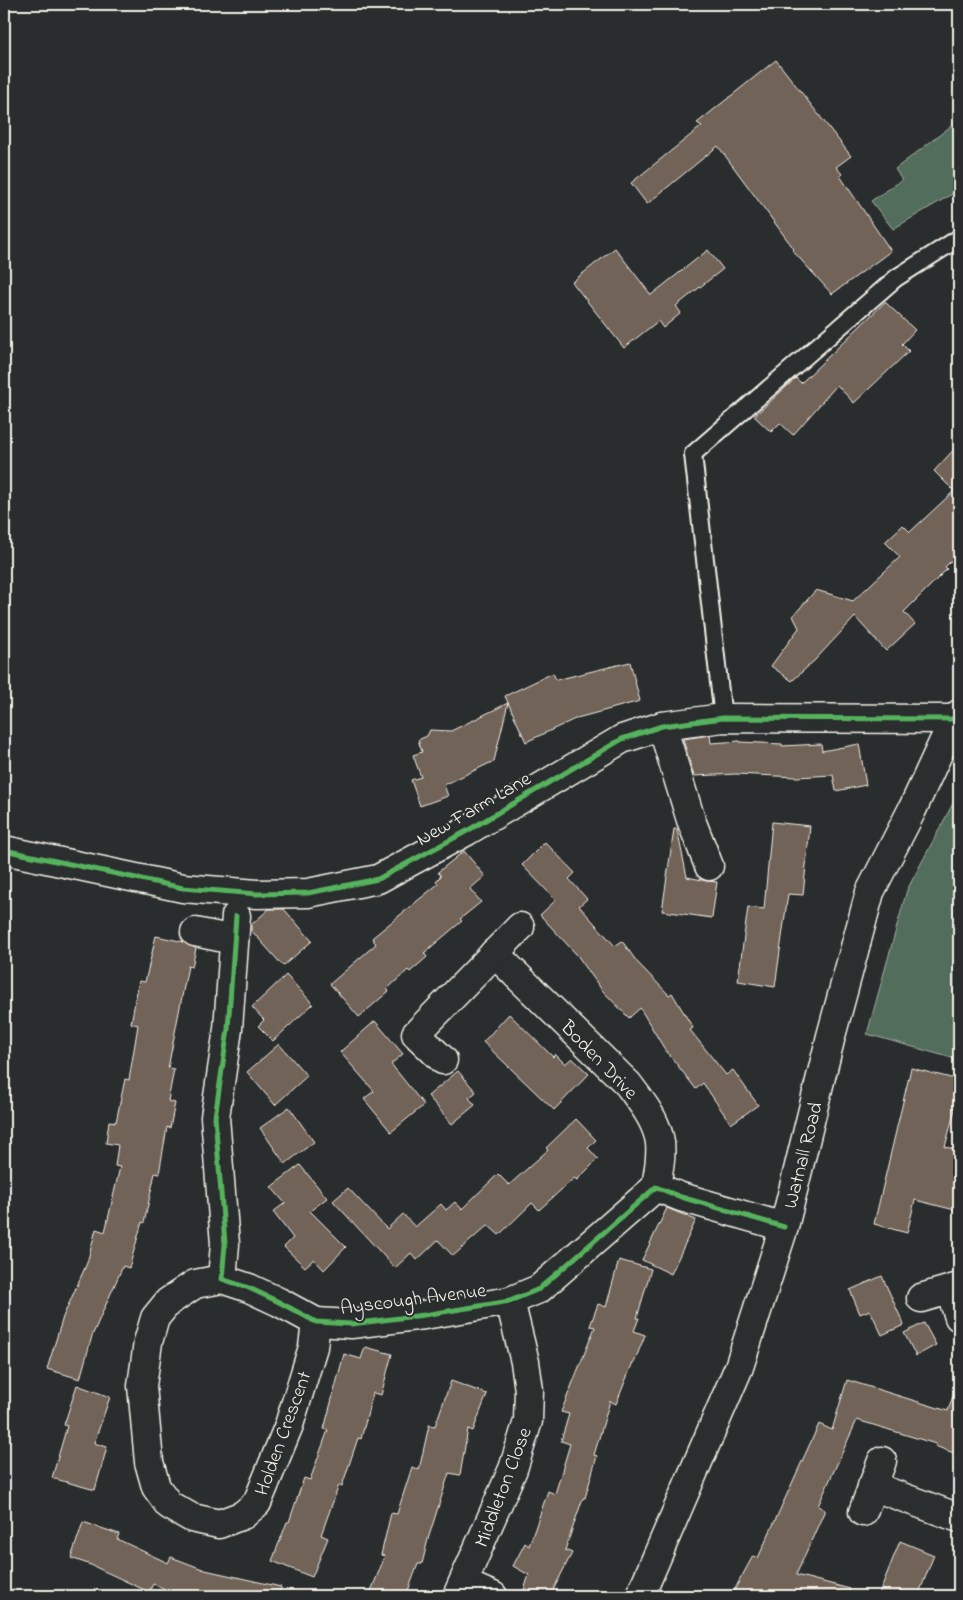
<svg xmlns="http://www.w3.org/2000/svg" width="963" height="1600" font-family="'Indie Flower',sans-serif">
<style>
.green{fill:#526d5d;stroke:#a3afa2}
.building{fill:#716358;stroke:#f4f1e8}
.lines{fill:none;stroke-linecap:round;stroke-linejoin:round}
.service-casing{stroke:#f4f1e8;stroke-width:20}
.minor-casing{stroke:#f4f1e8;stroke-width:31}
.secondary-casing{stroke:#f4f1e8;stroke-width:31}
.service{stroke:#2a2d2e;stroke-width:16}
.minor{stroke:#2a2d2e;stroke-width:28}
.secondary{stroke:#2a2d2e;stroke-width:28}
.cycleway-casing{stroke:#2a2d2e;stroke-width:8}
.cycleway{stroke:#56b35d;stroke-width:5}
.labels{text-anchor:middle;stroke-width:4;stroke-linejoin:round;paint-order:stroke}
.street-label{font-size:20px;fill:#f4f1e8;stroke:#2a2d2e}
</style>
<rect width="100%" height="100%" fill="#2a2d2e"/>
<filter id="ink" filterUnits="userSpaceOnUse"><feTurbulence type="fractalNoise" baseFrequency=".02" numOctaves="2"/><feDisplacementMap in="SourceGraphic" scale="10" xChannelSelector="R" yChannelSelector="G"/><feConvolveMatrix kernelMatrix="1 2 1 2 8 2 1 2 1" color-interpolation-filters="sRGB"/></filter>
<g filter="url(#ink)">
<g class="green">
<path d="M959,120v70l-66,39 -22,-28 31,-21 -7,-11z"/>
<path d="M959,792v268l-92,-26 40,-144z"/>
</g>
<g class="building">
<path d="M776,60l75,96 -15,11 6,7 -2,2 51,75 -59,43 -40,-44 2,-1 -76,-103 -71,58 -16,-21 71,-57 -5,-3z"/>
<path d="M615,248l36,47 57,-45 15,19 -47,37 5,7 -18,15 -5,-7 -34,27 -52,-66z"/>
<path d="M885,302l30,28 -13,14 7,7 -55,52 -17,-18 -44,50 -13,-12 -9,9 -17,-16 42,-38 5,5z"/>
<path d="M959,444v109l-14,14 2,2 -43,43 11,12 -29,27 -31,-34 -40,43 -23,21 -21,-15 28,-38 -6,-12 23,-26 37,11 47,-44 -15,-15 18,-17 7,7 44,-41 -20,-20z"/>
<path d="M630,662l10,39 -63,17 -51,24 -21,-46 48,-23 3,7z"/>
<path d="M508,703l-14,58 -50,24 4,11 -28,10 -9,-26 10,-3 -8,-22 9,-3 -4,-12 9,-4 3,-6 21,1z"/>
<path d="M710,735l1,8 29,-2v1l42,2v2l39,-2 1,7 37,-7 7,41 -30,6 -3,-16 -37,2 -60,-3 -42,2 -11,-37z"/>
<path d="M772,822l38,4 -7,69 -15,-1 -13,93 -37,-6 10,-74 16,2z"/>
<path d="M674,829h3l10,48 20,4 10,1 -5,36 -50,-7z"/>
<path d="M545,842l30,31 -6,6 18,20 -8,7 36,40 7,-5 15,21 32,33 3,-2 21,35 -3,2 36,45 7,-5 25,35 -27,19 -28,-41 -7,6 -32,-41 -24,-40 -11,10 -27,-28 -25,-35 -37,-40 16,-15 -34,-35z"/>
<path d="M464,851l21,25 -15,13 11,13 -21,17 2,2 -38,32 3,4 -17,15 -2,-2 -21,19 2,2 -30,26 -29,-33 46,-40 -4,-6 66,-54 -2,-3 5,-5 -3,-4z"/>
<path d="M269,909h15l28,32 -29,25 -32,-36v-5z"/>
<path d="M156,936l28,6 12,6 -4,19 -4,-1 -20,102 6,1 -6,32 7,2 -5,25 -3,-1 -8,47 -4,-1 -11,50 -2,-1 -13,46 -6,-2 -31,70 -12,43 -33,-10 16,-52 24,-54 9,-34 9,3 15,-65 -5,-1 3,-21 -12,-2 3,-22 7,1 9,-43 4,1 9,-55 -7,-2 8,-42 6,1z"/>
<path d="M286,975l27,29 -40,37 -15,-15 6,-6 -12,-13z"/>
<path d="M509,1014l44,43 2,-3 10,10 7,-6 17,16 -35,36 -71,-68z"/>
<path d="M375,1021l28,33 -12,10 33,41 -33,27 -27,-33 10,-8 -34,-39z"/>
<path d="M279,1044l28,32 -32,29 -28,-33z"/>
<path d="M911,1068l48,12v14l-14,53 14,3v61l-44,-11 -8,33 -33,-9z"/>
<path d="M458,1071l18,21 -7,6 6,7 -23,19 -24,-28z"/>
<path d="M289,1107l25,35 -29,22 -25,-36z"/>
<path d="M576,1119l20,21 -8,8 10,11 -21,21 -3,-2 -35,32 -7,-7 -33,32 -11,-10 -35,31 -15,-16 -21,20 -6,-7 -16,15 -62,-67 15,-13 39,41 16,-15 12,13 26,-23 5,6 9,-8 7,7 36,-35 11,11 39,-35 -2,-2z"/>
<path d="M300,1165l27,33 -17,13 36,36 -22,23 -10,-11 -9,8 -21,-20 9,-9 -20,-26 12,-9 -14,-16z"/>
<path d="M667,1208l29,12 -25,54 -29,-14z"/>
<path d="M619,1260l32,9 -14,49h2l-5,13 11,4 -11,28 -1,-1 -17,42 -6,-3 -16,54 3,1 -12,42h-2l-18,52 7,3 -22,43h-28l7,-21 -16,-9 12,-23 4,3 19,-55 7,3 15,-50 -9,-3 8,-27 -8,-2 34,-85 -5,-1 8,-22 8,3z"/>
<path d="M882,1276l22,49 -22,10 -12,-25 -10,4 -10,-24z"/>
<path d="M924,1323l12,22 -20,11 -12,-23z"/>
<path d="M365,1347l27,7 -11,41 -8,-2 -12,46 -3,-1 -16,48 -3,-1 -18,50 7,3 -16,39 -40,-16 15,-39h2l15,-44 6,2 18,-50 -4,-1 20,-75 17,5z"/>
<path d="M847,1380l101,31 8,-24h3v68l-24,-9 1,-2 -79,-24 -39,86 7,4 -29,65 54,14 -1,7h-118l22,-40 5,2 61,-134 13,6z"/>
<path d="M451,1381l36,13 -14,37 -5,-2 -8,46 -11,-2 -21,66 -6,25h-4l-12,32h-37l16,-40 -4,-1 10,-42 6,1 15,-47 7,3 10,-45 6,1z"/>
<path d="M77,1385l33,12 -16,46 13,4 -12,43 -43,-12 15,-52 -3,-1z"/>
<path d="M83,1522l36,12 -2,5 51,24 3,-6 34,13 76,17 -1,9h-97l-30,-12 -4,8 -58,-27 -20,-7z"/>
<path d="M900,1541l34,14 -16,41h-40z"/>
</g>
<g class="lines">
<defs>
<path id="service" d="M723,718l-30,-264 203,-176 63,-40"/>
<g id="minor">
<path d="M662,726l29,94 18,46"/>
<path d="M4,850l179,38 74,6 51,-1 70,-14 89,-48 155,-92 40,-13 61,-8 231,1"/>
<path d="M236,916l-8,113 -13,88 10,127 -3,35 27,9 30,14 37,20 35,2 73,-9 86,-14 29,-12 117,-102 25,10 103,30"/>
<path d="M195,932l39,8"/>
<path d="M494,953l134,131c12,16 26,33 31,53 4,16 -1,35 -3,50"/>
<path d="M443,1060l-27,-26 104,-107"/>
<path d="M222,1279l-27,5 -27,18 -13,16 -7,24 -6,44 7,76 7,25 13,18 23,13 27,6 24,-9 14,-12 32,-78 24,-78 3,-25"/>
<path d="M950,1290l9,27"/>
<path d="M921,1298l38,-11"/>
<path d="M872,1486l87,32"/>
<path d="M863,1512l19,-51"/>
<path d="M463,1583l30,13"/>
<path d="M457,1596l56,-127 15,-48 1,-31 -4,-28 -15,-61"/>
</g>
<path id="secondary" d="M640,1596l99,-229 45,-140 47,-191 39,-144 42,-82 42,-91 5,-5"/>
</defs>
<use href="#service" class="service-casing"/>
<use href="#minor" class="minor-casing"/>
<use href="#secondary" class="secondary-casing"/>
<use href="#service" class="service"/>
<use href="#minor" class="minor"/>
<use href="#secondary" class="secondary"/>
<defs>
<g id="cycleway">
<path d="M4,850l179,38 74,6 51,-1 70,-14 89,-48 155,-92 40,-13 61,-8 231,1"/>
<path d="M236,916l-8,113 -13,88 10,127 -3,35 27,9 30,14 37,20 35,2 73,-9 86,-14 29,-12 117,-102 25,10 103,30"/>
</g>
</defs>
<use href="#cycleway" class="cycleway-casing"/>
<use href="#cycleway" class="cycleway"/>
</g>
</g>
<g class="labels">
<g class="street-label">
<text transform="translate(473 808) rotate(-30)" y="7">New Farm Lane</text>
<text transform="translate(600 1059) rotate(46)" y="7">Boden Drive</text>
<text transform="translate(802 1155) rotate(-76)" y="7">Watnall Road</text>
<text transform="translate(413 1298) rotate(-7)" y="7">Ayscough Avenue</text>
<text transform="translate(282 1433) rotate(-70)" y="7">Holden Crescent</text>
<text transform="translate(502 1487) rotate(-69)" y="7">Middleton Close</text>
</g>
</g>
<rect width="963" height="1600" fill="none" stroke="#2a2d2e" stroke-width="20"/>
<rect x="10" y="10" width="943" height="1580" fill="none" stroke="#f4f1e8" stroke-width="2" filter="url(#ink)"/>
</svg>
